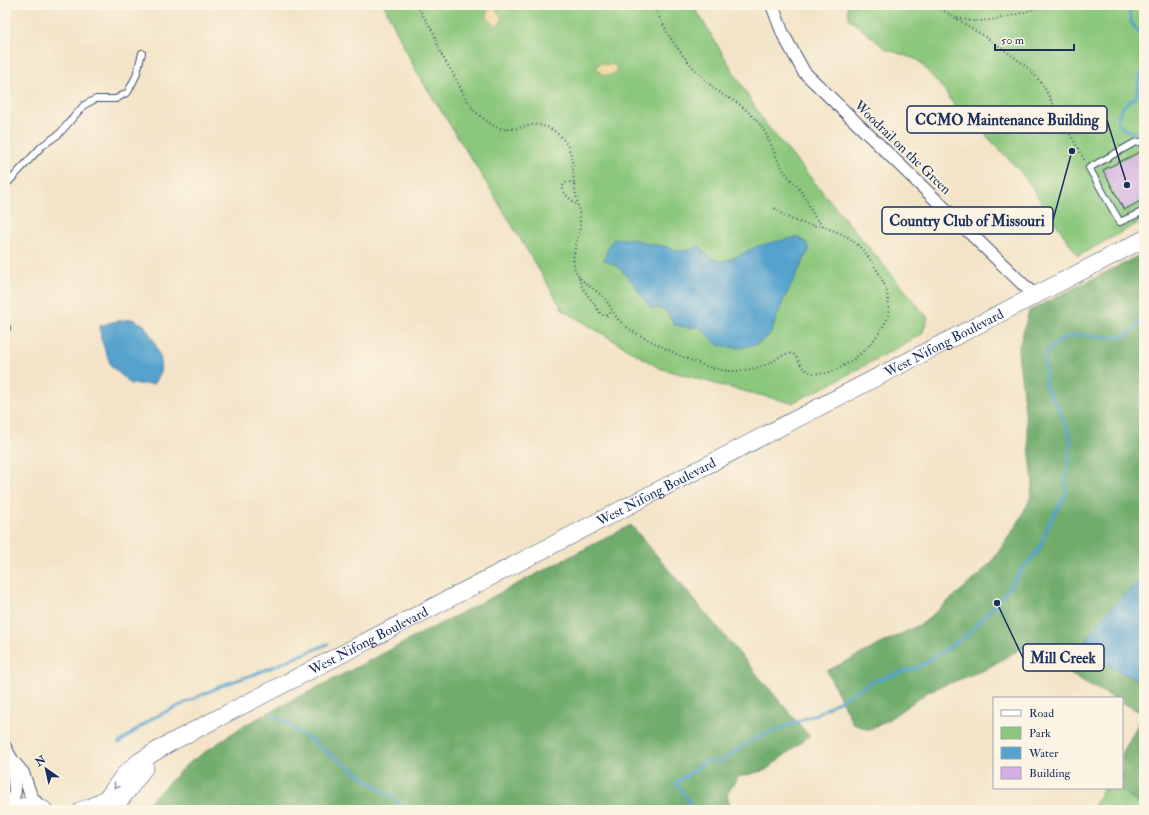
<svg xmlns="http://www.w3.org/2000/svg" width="1149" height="815" font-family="'IM FELL Double Pica',serif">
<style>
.green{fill:#8bc77c;stroke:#537b6d}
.forest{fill:#70ac6c;stroke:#466e65}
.sand{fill:#eeda9e;stroke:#84847e}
.water{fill:#54a2cd;stroke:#386896}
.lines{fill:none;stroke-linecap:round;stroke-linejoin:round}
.stream{stroke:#54a2cd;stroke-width:3}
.building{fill:#d6b0e4}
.lane-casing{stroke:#3b4a6e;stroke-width:8}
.street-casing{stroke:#3b4a6e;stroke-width:14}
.secondary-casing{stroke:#3b4a6e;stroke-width:18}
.path{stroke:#3b4a6e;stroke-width:2;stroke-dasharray:1 3;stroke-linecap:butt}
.lane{stroke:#fff;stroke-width:6}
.street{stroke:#fff;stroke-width:12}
.secondary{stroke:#fff;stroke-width:17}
.oneway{stroke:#8d97ae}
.labels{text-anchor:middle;stroke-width:3.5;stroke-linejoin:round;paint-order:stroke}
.street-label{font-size:14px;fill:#1b2f5e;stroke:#fcf5e5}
.leader{fill:none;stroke:#1b2f5e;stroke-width:1.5}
.callout-dot{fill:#1b2f5e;stroke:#fcf5e5;stroke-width:1.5}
.callout{fill:#fcf5e5;stroke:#1b2f5e;stroke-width:1.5}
.callout-label{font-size:15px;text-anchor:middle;font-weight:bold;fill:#1b2f5e}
</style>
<rect width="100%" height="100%" fill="#fcf5e5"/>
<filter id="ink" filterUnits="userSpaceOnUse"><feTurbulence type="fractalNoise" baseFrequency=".025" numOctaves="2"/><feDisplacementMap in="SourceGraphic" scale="8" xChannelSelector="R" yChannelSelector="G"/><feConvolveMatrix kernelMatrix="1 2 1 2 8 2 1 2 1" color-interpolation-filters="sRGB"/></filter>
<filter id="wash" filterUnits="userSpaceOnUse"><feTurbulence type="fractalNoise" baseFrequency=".012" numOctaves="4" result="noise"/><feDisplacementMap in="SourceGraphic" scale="16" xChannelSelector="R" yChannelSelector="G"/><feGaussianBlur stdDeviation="0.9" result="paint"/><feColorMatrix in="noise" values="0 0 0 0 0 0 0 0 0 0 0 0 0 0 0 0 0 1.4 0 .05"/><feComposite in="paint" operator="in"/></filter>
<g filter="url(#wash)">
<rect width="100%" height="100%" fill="#f3e4c7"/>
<g class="green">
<path d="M384,5h309l71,117 164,196 -6,16 -95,52 -35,17 -69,-17 -64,-18 -96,-58 -74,-123 -73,-116z"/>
<path d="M847,5h297v215l-66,36 -57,-84 -40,-42 -15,-5 -21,-34 -27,-31 -32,-11 -37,-30z"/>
<path d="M1104,788h14l26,19v3h-52z"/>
</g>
<g class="forest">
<path d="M1144,253v554l-26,-19h4v-34l21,-40 -21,-12v-4h-8l-92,-50 -38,22 -55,21 -41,29 -18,10 -17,-6 -26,-53 96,-48 56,-48 13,-14 26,-38 12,-24 3,-18 -15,-130 11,-40z"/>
<path d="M631,525l178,211 -43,34 -28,7 -11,17 4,16h-590l45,-45 57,-39z"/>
</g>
<g class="sand">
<path d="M492,5l4,1 1,6 3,2 2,6 -3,4 -3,2c-9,-4 -13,-15 -4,-21z"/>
<path d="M602,63l6,2 5,-1 4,5c-3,8 -10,7 -16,5l-4,-6 1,-4z"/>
</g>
<g class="water">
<path d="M798,237l10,7 1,6 -25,49 -14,36 -13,9 -17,4 -22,-3 -19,-19 -7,2 -18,-3 -7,-14 -9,-3 -6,1c-17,-20 -22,-39 -48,-49l5,-15 5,-6h18l23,6 13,2 10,4h7l15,-5c2,5 5,8 10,11 16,11 33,-6 48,-11 13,-4 27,-6 40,-9z"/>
<path d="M132,319l12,6 10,16 7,19 -1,15 -7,9h-22l-20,-18 -10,-27 -1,-13 12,-4z"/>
<path d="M1144,579v104l-19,-9 -39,-23v-10l17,-24 33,-34z"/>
</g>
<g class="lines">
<g class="stream">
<path d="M1128,5l4,19 12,14"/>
<path d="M1144,71l-4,4 -4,22c-10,6 -20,14 -18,28l10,6 16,2"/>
<path d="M273,714l116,81 19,15"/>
<path d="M119,743l32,-24 72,-34 32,-11 73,-30"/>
<path d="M695,810l-19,-27 31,-22h14l33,-22 65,-26 52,-31 48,-15 48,-32 30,-32 43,-56 8,-21 18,-33 1,-22 4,-33 -10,-24 -16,-29v-31c7,-6 14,-15 22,-17 19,-6 39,4 56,-1 7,-2 16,-12 21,-18"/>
</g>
</g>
<g id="blocks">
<path class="building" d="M1144,150v49l-20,11 -21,-40z"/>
</g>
</g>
<g filter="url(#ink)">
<use href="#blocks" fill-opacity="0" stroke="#3b4a6e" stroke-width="1"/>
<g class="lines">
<defs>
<g id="lane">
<path d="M1144,141l-10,2 -45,25 31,54 24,-11"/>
<path d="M5,186l37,-40 17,-12 25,-29 12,-6h20l12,-7 8,-16 6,-23"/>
<path d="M5,327l2,1"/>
</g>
<g id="street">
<path d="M772,5l11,29 21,38 231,224"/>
<path d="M5,747l7,13 11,13 8,23 10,12"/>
<path d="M10,810l5,-19 -3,-31"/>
</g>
<g id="secondary">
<path d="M14,810c10,-5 21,-6 30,0"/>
<path id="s1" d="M82,810l10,-3 16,-10 16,-22 16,-14 28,-17 976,-505"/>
<path d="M110,810l6,-5 13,-16 16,-22"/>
</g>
</defs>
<use href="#lane" class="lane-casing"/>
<use href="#street" class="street-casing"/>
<use href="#secondary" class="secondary-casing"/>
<g class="path">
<path d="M417,5c5,10 12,19 17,29 2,6 3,11 6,17 3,7 8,14 12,21 10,17 15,35 32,47 5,4 11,8 18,10 11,1 20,-2 30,-4 14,-2 28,8 35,20 7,12 5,25 7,38 2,14 6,28 6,42 -1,16 -11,31 -4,47 6,12 21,17 29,27 5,6 8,14 13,20 4,5 9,8 14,12 28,14 73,42 105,40 12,-1 26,-4 36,-10 4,-2 8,-6 13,-7 4,-1 6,0 9,1 4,6 6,13 13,16 27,14 73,-31 80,-55 2,-9 0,-19 -2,-27 -7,-19 -24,-45 -42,-54 -8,-4 -18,-6 -24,-12 -8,-7 -10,-18 -15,-26 -6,-11 -18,-19 -24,-31 -8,-14 -12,-30 -22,-43 -6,-6 -13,-14 -20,-19 -7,-5 -16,-8 -23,-14 -13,-12 -27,-26 -37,-40 -9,-11 -16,-26 -23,-39l-3,-6"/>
<path d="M934,5c18,10 35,22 53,33 20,14 40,26 55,46l43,77"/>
<path d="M957,18c5,1 10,2 16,3 21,1 53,-9 73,-16"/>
<path d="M574,184l-5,-2 -4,1 -3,4 3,7 12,11"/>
<path d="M775,208c12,13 32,17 49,19"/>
<path d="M579,278l3,9 19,27c5,3 7,1 11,-3"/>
</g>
<use href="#lane" class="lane"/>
<use href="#street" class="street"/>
<use href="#secondary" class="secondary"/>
</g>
<defs><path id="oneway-chevron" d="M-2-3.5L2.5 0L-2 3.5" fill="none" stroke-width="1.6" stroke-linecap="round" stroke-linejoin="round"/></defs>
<use class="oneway" href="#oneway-chevron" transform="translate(116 786) rotate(127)"/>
</g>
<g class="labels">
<g class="street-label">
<text transform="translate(903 147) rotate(44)" y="5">Woodrail on the Green</text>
<text dy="5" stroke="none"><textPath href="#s1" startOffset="984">West Nifong Boulevard</textPath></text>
<text dy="5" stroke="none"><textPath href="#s1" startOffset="660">West Nifong Boulevard</textPath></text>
<text dy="5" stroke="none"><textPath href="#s1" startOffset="336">West Nifong Boulevard</textPath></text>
</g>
</g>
<path class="leader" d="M1127 185L1107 120M1072 151L1053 220M997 603L1023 658"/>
<g class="callout-dot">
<circle cx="1127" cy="185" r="4"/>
<circle cx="1072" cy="151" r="4"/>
<circle cx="997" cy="603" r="4"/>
</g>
<g class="callout">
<rect x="907" y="106" width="200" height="27" rx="4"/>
<rect x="882" y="207" width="171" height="27" rx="4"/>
<rect x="1023" y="644" width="81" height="27" rx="4"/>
</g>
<g class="callout-label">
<text x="1007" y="125">CCMO Maintenance Building</text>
<text x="967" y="226">Country Club of Missouri</text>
<text x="1063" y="663">Mill Creek</text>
</g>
<rect width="1149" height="815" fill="none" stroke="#fcf5e5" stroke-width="20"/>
<rect x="993" y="697" width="130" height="92" fill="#fcf5e5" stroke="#a2a6af"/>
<rect x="1001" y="710" width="20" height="6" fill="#ffffff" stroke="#a2a6af"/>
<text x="1029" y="717" font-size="12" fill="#1b2f5e">Road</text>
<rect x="1001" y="727" width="20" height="12" fill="#8bc77c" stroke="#a2a6af"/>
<text x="1029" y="737" font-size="12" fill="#1b2f5e">Park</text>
<rect x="1001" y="747" width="20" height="12" fill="#54a2cd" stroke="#a2a6af"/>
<text x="1029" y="757" font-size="12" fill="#1b2f5e">Water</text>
<rect x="1001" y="767" width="20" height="12" fill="#d6b0e4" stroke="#a2a6af"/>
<text x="1029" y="777" font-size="12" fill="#1b2f5e">Building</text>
<g transform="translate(46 769) rotate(326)" stroke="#fcf5e5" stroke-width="3" paint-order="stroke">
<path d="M0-3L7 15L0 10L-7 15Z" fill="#1b2f5e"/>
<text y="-6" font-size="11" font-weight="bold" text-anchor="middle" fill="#1b2f5e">N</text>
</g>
<path d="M995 44v6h79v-6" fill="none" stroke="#1b2f5e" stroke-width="2"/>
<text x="1001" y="44" font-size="12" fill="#1b2f5e" stroke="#fcf5e5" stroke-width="3" paint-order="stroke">50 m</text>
</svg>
